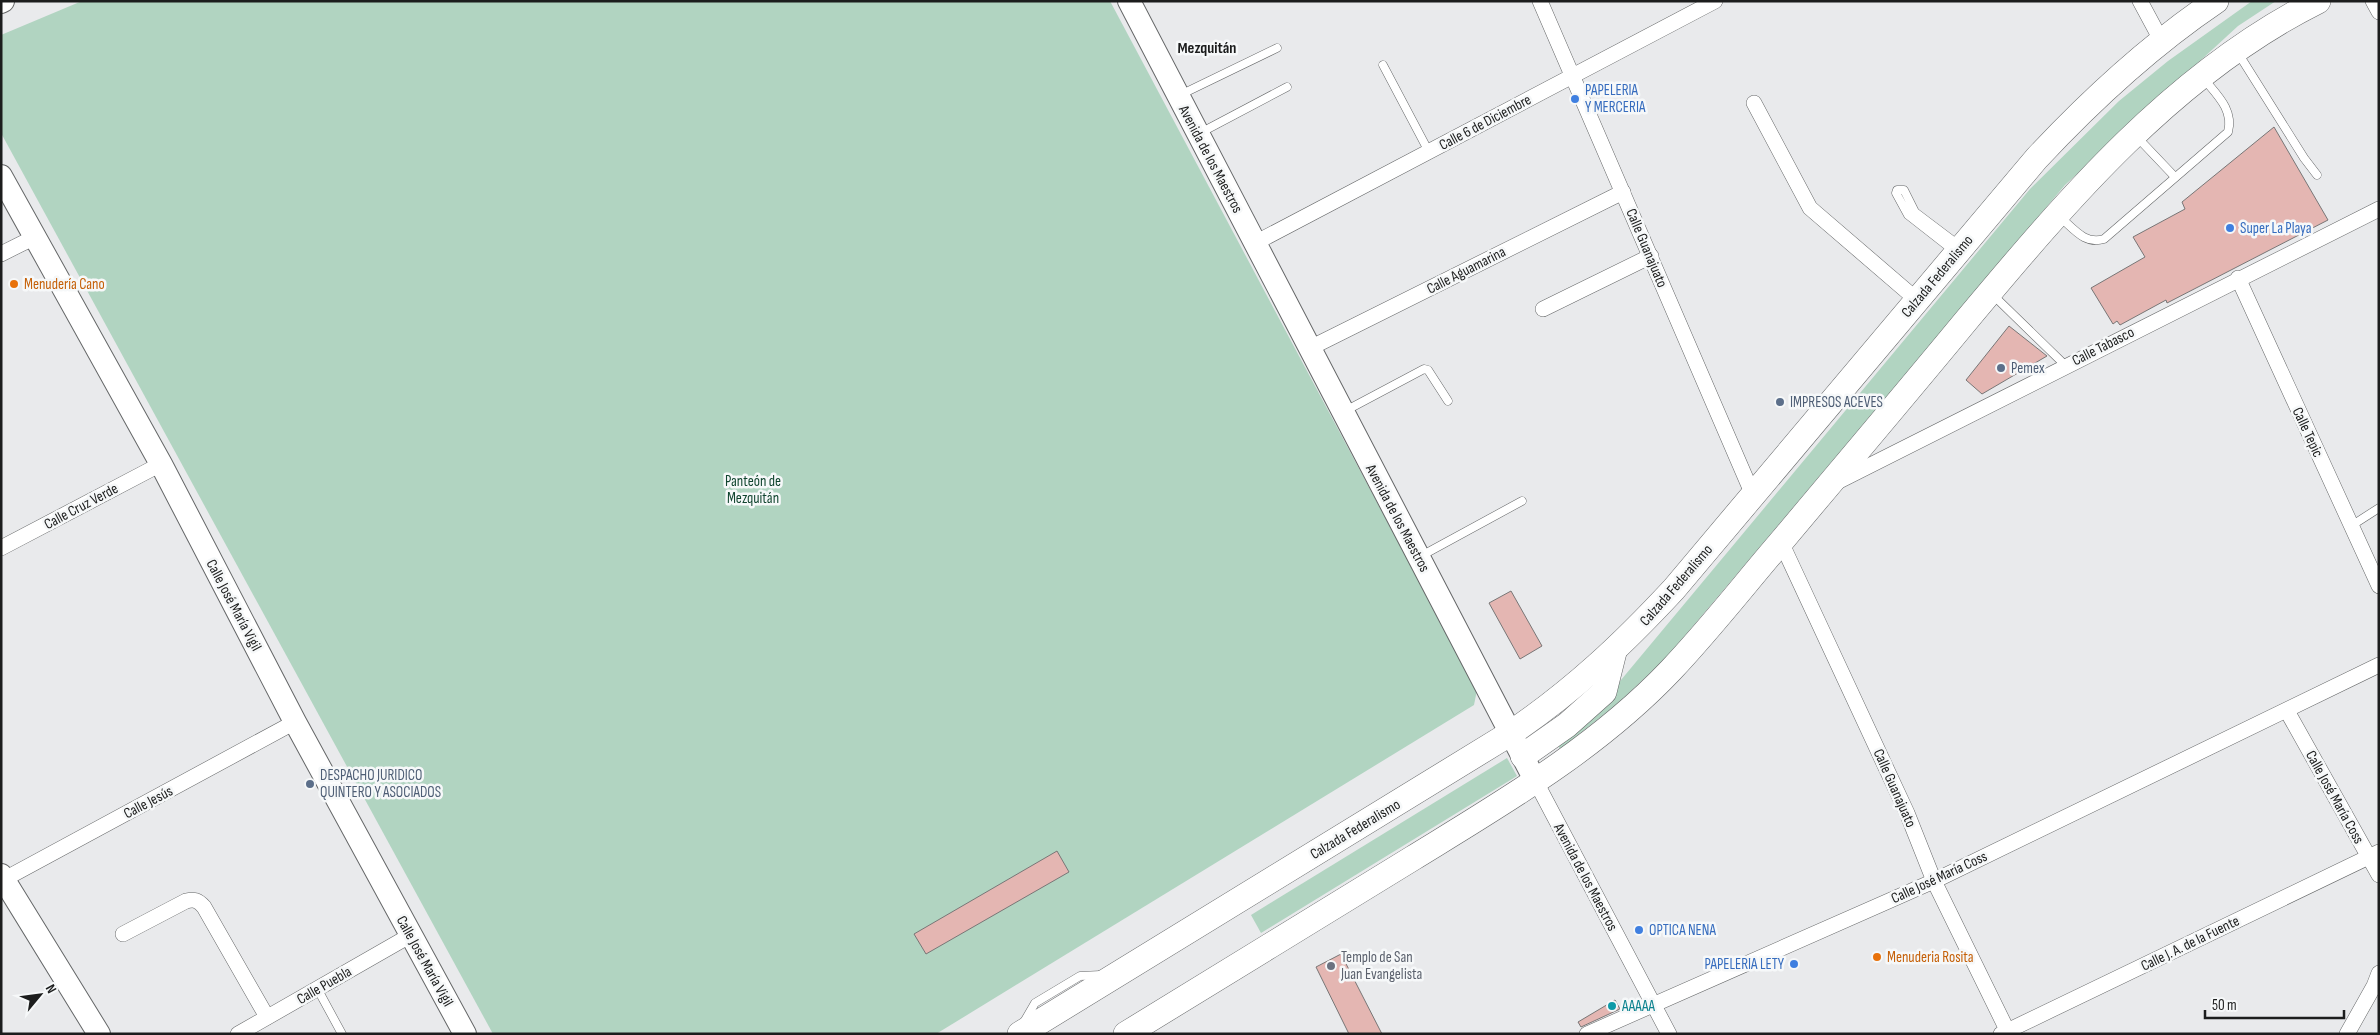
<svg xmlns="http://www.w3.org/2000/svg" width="2380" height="1035" font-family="'Sofia Sans Condensed',sans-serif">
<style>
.green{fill:#b1d4c1}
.building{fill:#e4b6b2;stroke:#787676}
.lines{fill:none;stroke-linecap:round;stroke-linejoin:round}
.lane-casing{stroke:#656768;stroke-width:9}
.street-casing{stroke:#656768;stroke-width:16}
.secondary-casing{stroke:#656768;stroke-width:24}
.primary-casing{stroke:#656768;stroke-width:26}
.lane{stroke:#fff;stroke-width:8}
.street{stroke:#fff;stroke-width:15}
.secondary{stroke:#fff;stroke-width:22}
.primary{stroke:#fff;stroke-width:25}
.shop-dot{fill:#3f7fe0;stroke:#f6f8f9;stroke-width:2}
.food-dot{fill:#e8710a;stroke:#f6f8f9;stroke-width:2}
.service-dot{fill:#5c6f8a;stroke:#f6f8f9;stroke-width:2}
.worship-dot{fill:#6b7280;stroke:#f6f8f9;stroke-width:2}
.culture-dot{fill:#0f9aa8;stroke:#f6f8f9;stroke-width:2}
.labels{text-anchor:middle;stroke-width:5;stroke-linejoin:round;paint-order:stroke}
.shop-label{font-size:15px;fill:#366cbe;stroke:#f6f8f9;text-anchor:start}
.street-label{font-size:15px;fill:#1c1d1d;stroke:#f6f8f9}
.food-label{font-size:15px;fill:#c56008;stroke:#f6f8f9;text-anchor:start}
.service-label{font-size:15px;fill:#4e5e75;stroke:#f6f8f9;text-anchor:start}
.park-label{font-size:15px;fill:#11452f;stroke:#f6f8f9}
.worship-label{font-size:15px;fill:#5b616d;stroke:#f6f8f9;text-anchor:start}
.culture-label{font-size:15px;fill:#0d838f;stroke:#f6f8f9;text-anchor:start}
.neighbourhood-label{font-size:16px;font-weight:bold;fill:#1c1d1d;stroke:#f6f8f9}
</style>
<rect width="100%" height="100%" fill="#e9eaec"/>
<g class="green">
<path d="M82,1h1028l367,689 -3,15 -538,329h-443l-492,-901v-98z"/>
<path d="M2252,1h24l-38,25 -173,159 -398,472 -52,49 -55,43 -5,-10 51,-41 424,-509 89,-88 49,-40z"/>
<path d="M1507,758l10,18 -256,157 -10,-18z"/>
</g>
<g class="building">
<path d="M2274,127l54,93 -161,83 -1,-3 -46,25 -3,-4 -4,3 -22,-36 54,-31 -12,-20 52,-28 -3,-7z"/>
<path d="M2009,326l38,30 -65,38 -16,-14z"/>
<path d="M1511,591l31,55 -22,13 -31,-56z"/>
<path d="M1057,851l12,21 -143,82 -12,-20z"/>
<path d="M1341,954l41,80h-33l-33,-67z"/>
<path d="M1615,1000l5,9 -39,18 -3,-5z"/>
</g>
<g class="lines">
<defs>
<g id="lane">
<path d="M2238,53l66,105 13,17"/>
<path d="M1383,65l46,87"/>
<path d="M1180,95l97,-47"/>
<path d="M1200,133l87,-46"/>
<path d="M2137,137l38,40"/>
<path d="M2060,217c14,12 25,28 44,22l124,-107c6,-22 -11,-37 -24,-53"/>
<path d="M1954,251l-46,-36 -12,-22 1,-3h7l11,22 45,34"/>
<path d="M1993,295l72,70"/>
<path d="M1345,411l79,-42 4,1 20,31"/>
<path d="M2351,526l28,-18"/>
<path d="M1421,556l101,-55"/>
<path d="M317,988l25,46"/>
<path d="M1024,1022l11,-19 45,-27 21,-1"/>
</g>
<g id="street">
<path d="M1540,1l213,494"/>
<path d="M2140,1l21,39"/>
<path d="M2373,1l6,11"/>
<path d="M1754,103l56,105 107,92"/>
<path d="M1255,243l460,-242"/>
<path d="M1,254l34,-17"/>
<path d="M2238,278l141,308"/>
<path d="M1543,309l108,-53"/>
<path d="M1310,348l313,-156"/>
<path d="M1839,481l540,-272"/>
<path d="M1781,542l126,271 27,68 75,153"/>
<path d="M1,548l160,-84"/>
<path d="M2287,711l92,164"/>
<path d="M1536,782l133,252"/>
<path d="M1,881l294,-159"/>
<path d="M123,934l63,-33c8,-2 12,-1 18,6l63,110"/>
<path d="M238,1034l173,-99"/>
<path d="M1587,1034l347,-153 445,-216"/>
<path d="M2001,1034l378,-182"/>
<path d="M2347,1034l27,-48 5,-13"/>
</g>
<g id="secondary">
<path d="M1129,1l407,781"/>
<path d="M1,2l2,-1"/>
<path d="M1,176l160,288 134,258 170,312"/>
<path d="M1,875l98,159"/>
</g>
<g id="primary">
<path d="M1523,756l44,-31 37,-33 10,-40"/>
<path d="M1020,1034l491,-301c63,-43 111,-88 163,-144l362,-430c55,-59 112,-112 180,-158"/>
<path d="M1126,1034c96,-59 191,-117 287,-176 91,-56 184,-110 258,-188 38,-40 73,-85 109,-127 62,-74 124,-147 185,-221 102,-122 209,-249 353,-321"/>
</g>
</defs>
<use href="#lane" class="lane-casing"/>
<use href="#street" class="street-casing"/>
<use href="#secondary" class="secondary-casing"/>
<use href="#primary" class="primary-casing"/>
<use href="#lane" class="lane"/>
<use href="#street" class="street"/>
<use href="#secondary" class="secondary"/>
<use href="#primary" class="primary"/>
</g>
<g class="shop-dot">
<circle cx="1575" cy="99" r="5"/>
<circle cx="2230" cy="228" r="5"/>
<circle cx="1639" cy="930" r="5"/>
<circle cx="1794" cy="964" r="5"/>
</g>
<g class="food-dot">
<circle cx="14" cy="284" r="5"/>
<circle cx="1877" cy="957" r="5"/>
</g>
<g class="service-dot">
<circle cx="2001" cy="368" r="5"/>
<circle cx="1780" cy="402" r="5"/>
<circle cx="310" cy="784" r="5"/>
</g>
<circle class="worship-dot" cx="1331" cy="966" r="5"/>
<circle class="culture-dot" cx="1612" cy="1006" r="5"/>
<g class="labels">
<g class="shop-label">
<text x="1585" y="95">PAPELERIA<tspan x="1585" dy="17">Y MERCERIA</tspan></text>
<text x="2240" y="233">Super La Playa</text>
<text x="1649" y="935">OPTICA NENA</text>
<text x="1784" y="969" text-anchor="end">PAPELERIA LETY</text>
</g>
<g class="street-label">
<text transform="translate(1485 122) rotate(-28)" y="5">Calle 6 de Diciembre</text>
<text transform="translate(1211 159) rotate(62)" y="5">Avenida de los Maestros</text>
<text transform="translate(1647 248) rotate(67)" y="5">Calle Guanajuato</text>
<text transform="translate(1466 270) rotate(-27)" y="5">Calle Aguamarina</text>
<text transform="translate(1937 276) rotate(-50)" y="5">Calzada Federalismo</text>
<text transform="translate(2103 346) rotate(-27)" y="5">Calle Tabasco</text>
<text transform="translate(2308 432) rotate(65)" y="5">Calle Tepic</text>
<text transform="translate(81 506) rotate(-28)" y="5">Calle Cruz Verde</text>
<text transform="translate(1398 518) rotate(62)" y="5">Avenida de los Maestros</text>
<text transform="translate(1676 585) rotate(-49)" y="5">Calzada Federalismo</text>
<text transform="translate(234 605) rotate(62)" y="5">Calle José María Vigil</text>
<text transform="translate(1895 788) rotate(66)" y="5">Calle Guanajuato</text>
<text transform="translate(2335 797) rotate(61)" y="5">Calle José María Coss</text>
<text transform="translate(148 802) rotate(-28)" y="5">Calle Jesús</text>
<text transform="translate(1355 829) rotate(-31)" y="5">Calzada Federalismo</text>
<text transform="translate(1586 877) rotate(62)" y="5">Avenida de los Maestros</text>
<text transform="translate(1939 877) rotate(-25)" y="5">Calle José María Coss</text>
<text transform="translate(2190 943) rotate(-26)" y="5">Calle J. A. de la Fuente</text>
<text transform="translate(425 961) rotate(61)" y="5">Calle José María Vigil</text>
<text transform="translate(324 985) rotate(-30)" y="5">Calle Puebla</text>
</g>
<g class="food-label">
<text x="24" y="289">Menudería Cano</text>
<text x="1887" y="962">Menuderia Rosita</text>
</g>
<g class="service-label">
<text x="2011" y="373">Pemex</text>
<text x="1790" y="407">IMPRESOS ACEVES</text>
<text x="320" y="780">DESPACHO JURIDICO<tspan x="320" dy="17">QUINTERO Y ASOCIADOS</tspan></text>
</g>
<g class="park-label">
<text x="753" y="486">Panteón de<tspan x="753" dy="17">Mezquitán</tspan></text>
</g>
<g class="worship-label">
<text x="1341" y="962">Templo de San<tspan x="1341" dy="17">Juan Evangelista</tspan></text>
</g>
<g class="culture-label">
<text x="1622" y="1011">AAAAA</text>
</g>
<g class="neighbourhood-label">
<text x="1207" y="53">Mezquitán</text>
</g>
</g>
<rect width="2380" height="1035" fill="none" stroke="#1c1d1d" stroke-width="5"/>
<g transform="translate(40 995) rotate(61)" stroke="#f6f8f9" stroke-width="4" paint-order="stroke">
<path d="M0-4L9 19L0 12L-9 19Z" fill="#1c1d1d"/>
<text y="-8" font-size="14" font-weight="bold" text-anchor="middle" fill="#1c1d1d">N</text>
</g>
<path d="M2205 1010v8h139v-8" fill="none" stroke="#1c1d1d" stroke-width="2.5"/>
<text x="2212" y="1010" font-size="15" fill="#1c1d1d" stroke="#f6f8f9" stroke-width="4" paint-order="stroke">50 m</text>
</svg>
